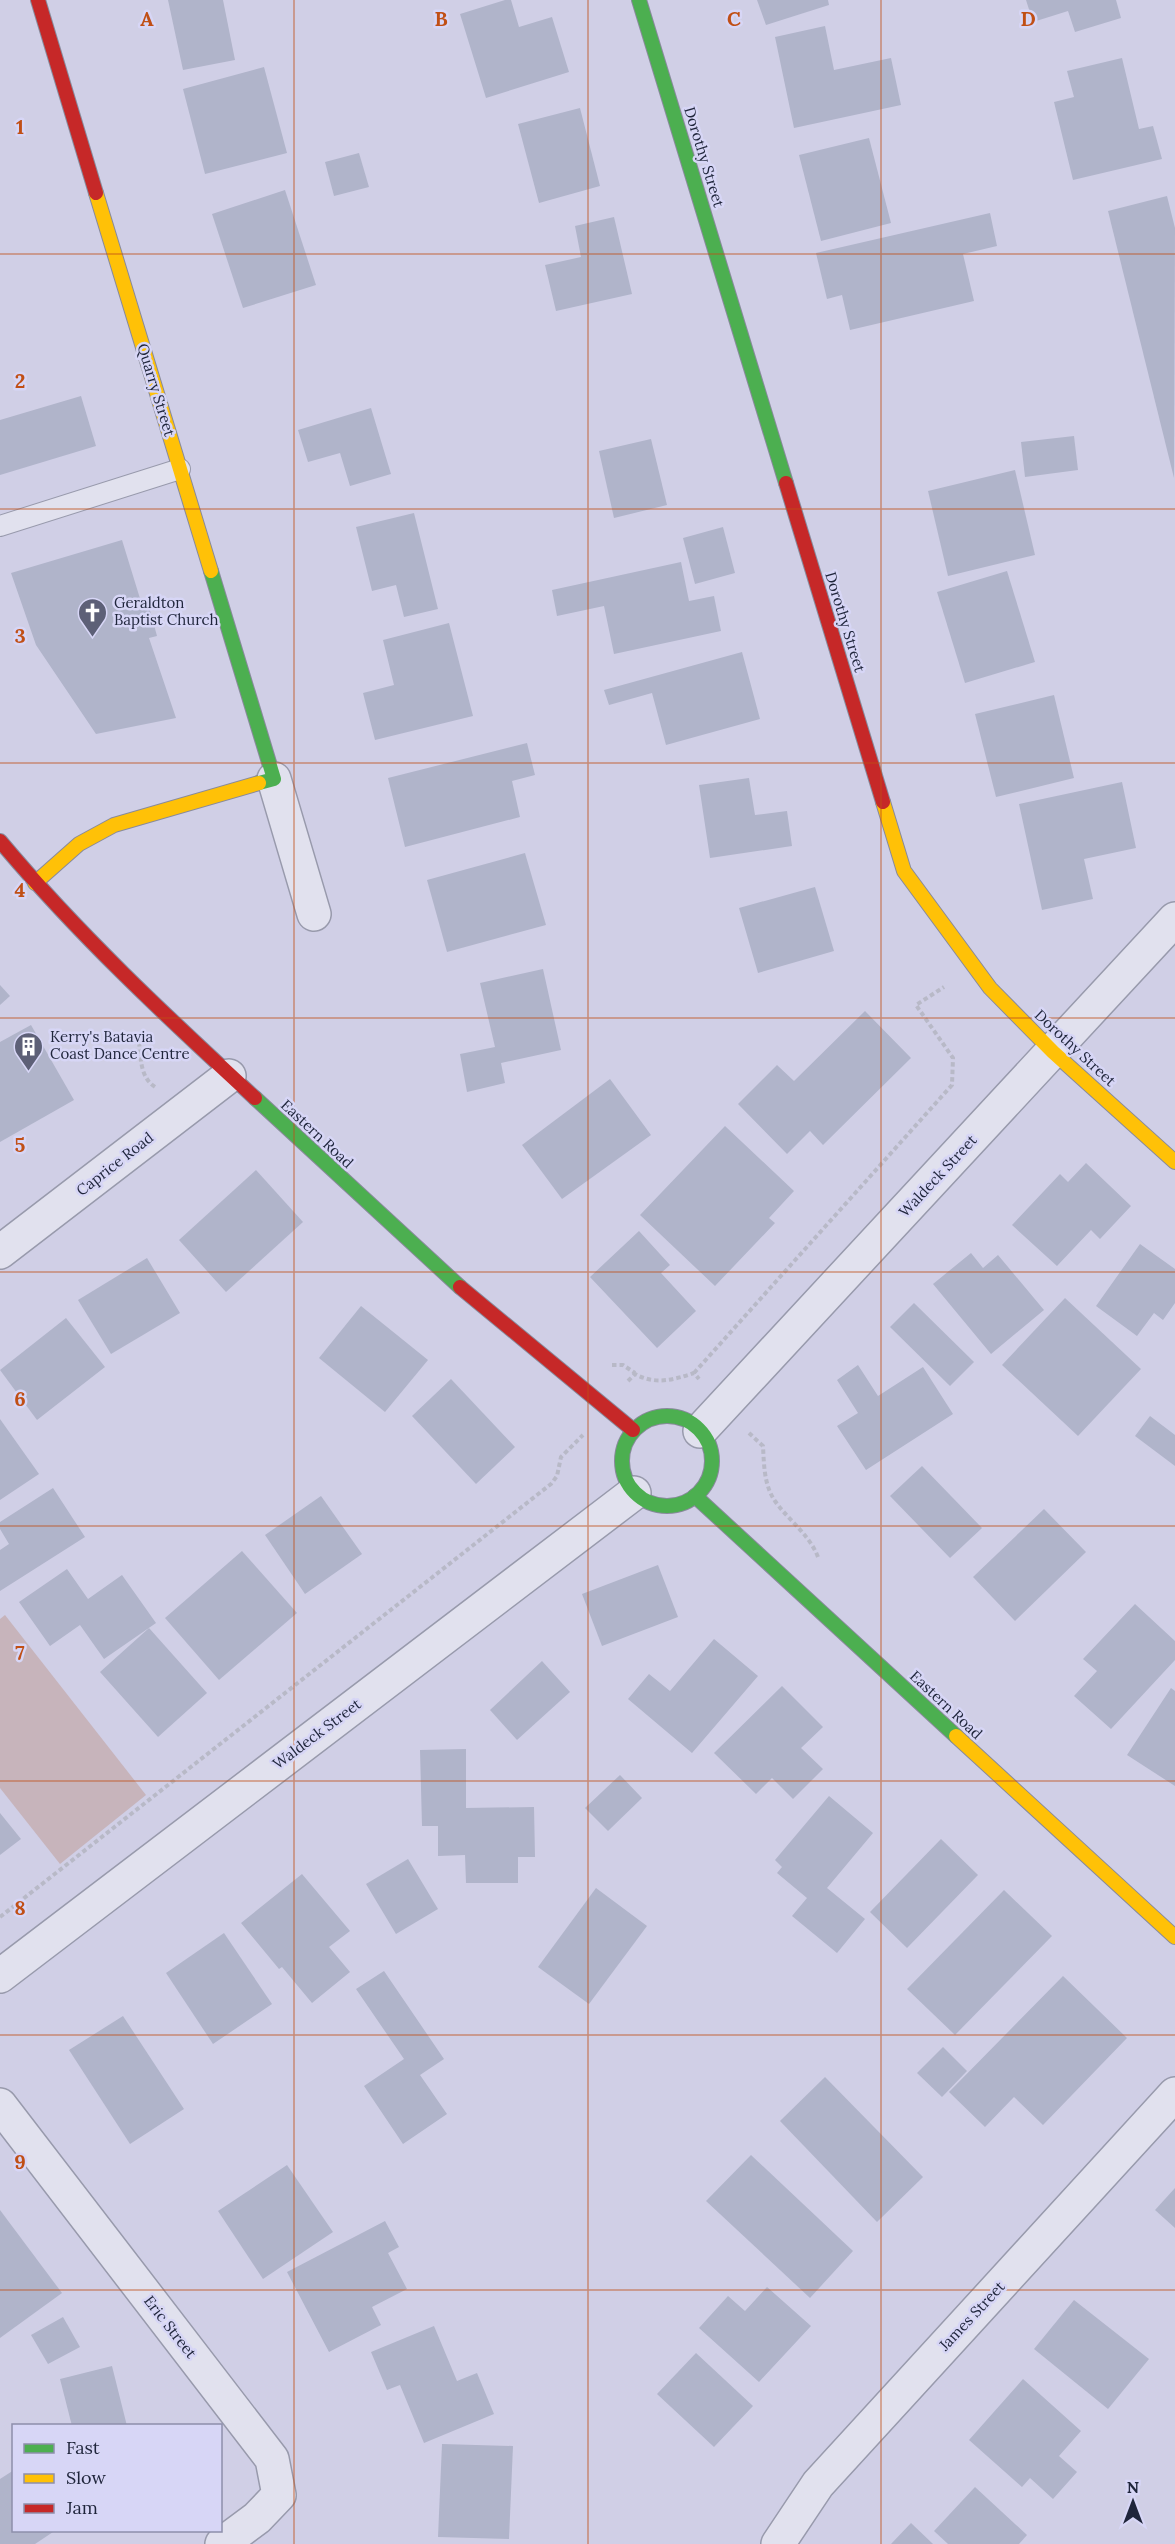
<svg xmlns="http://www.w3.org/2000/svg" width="1175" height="2544" font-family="Lora,serif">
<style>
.water{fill:#c7b4bb}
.building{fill:#b0b4ca}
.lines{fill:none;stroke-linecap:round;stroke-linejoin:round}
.lane-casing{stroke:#989aac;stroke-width:22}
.street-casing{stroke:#989aac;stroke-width:36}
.fast-casing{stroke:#888a9b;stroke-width:16}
.slow-casing{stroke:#888a9b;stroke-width:16}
.jam-casing{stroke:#888a9b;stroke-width:16}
.path{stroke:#b8b9c7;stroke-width:4;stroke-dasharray:4.5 3;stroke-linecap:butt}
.lane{stroke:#e1e1ee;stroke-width:20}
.street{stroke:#e1e1ee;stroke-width:33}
.fast{stroke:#4caf50;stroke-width:14}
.slow{stroke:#ffc107;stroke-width:14}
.jam{stroke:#c62828;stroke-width:14}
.grid{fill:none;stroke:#c04f15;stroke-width:1.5;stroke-opacity:0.55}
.labels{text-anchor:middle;stroke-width:5;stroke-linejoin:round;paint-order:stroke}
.street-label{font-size:15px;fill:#1f253b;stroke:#d7d6f6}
.poi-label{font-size:15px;fill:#1f253b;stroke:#d7d6f6;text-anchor:start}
.grid-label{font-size:20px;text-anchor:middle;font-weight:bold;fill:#c04f15;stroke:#d7d6f6;stroke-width:5;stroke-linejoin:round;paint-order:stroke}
</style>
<rect width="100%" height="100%" fill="#d0cfe6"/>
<path class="water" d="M5,1615l141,180 -86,69 -60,-76v-169z"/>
<g class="building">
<path d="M168,0h55l12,60 -52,10z"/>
<path d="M505,0h6l8,27 33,-10 17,55 -83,26 -26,-84z"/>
<path d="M757,0h71l1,5 -63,20z"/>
<path d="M1026,0h90l5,18 -46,14 -7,-21 -35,11z"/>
<path d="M825,26l9,44 57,-12 10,47 -107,23 -19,-91z"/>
<path d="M1122,58l17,71 14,-3 9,33 -89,21 -19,-78 20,-5 -7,-26z"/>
<path d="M264,67l23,86 -82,21 -22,-85z"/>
<path d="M580,108l20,78 -61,17 -21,-79z"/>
<path d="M869,138l22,85 -70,18 -22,-86z"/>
<path d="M359,153l10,34 -35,9 -9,-34z"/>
<path d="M285,190l31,95 -73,23 -31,-94z"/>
<path d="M1167,196l8,32 -1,250 -66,-267z"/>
<path d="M990,213l7,33 -34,8 11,47 -124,29 -8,-35 -15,4 -11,-46z"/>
<path d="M614,217l18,77 -76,17 -11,-46 36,-8 -6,-31z"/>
<path d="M81,396l15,50 -96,29v-55z"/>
<path d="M371,408l20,66 -41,12 -10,-33 -32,9 -10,-32z"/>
<path d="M1074,436l4,34 -53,7 -4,-35z"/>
<path d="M651,439l16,66 -53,13 -15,-67z"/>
<path d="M1015,470l20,85 -87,21 -20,-85z"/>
<path d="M414,513l24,96 -34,8 -8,-32 -24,6 -16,-64z"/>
<path d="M723,527l12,46 -40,11 -12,-46z"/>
<path d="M122,540l20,65 6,-2 9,33 -8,2 27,80 -80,16 -60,-89 -25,-72z"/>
<path d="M681,562l8,39 25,-5 7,35 -107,23 -10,-48 -47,10 -5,-26z"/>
<path d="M1007,571l28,91 -70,21 -28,-91z"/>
<path d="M449,623l24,93 -98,24 -12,-47 31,-8 -11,-45z"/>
<path d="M742,652l18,67 -94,26 -14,-52 -43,12 -5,-15z"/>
<path d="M1054,695l20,83 -78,19 -21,-83z"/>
<path d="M527,743l8,32 -23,6 8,36 -115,30 -17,-69z"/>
<path d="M749,778l6,37 32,-4 5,35 -82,12 -11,-73z"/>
<path d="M1122,782l14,66 -52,11 9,40 -51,11 -23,-106z"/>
<path d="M525,853l21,72 -99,27 -20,-72z"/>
<path d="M815,887l19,64 -76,22 -19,-65z"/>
<path d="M543,969l18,81 -60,13 4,20 -38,9 -7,-38 35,-7 -15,-64z"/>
<path d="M0,985l10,11 -10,9z"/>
<path d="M865,1011l46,47 -88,87 -13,-14 -23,23 -49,-50 39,-39 17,16z"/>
<path d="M31,1025l43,75 -74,42v-100z"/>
<path d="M610,1079l41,56 -89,64 -40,-54z"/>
<path d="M725,1126l69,65 -25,27 6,5 -60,63 -75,-71z"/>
<path d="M1086,1163l45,43 -31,33 -9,-9 -34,36 -45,-41 48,-51 8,8z"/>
<path d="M256,1170l47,52 -77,70 -47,-52z"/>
<path d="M639,1231l31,34 -9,8 35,38 -39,37 -67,-71z"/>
<path d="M1140,1244l35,25v34l-12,17 -9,-7 -17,23 -41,-30z"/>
<path d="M971,1253l12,15 15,-13 46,55 -53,44 -58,-70z"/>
<path d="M147,1258l33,55 -69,41 -33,-54z"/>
<path d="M1065,1298l76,71 -63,67 -76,-71z"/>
<path d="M914,1303l60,59 -24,24 -60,-59z"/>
<path d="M361,1306l67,54 -43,52 -66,-54z"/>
<path d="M66,1318l39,49 -68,53 -37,-50z"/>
<path d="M858,1365l20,31 45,-29 30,47 -87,56 -29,-44 21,-13 -21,-33z"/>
<path d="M451,1379l64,68 -39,37 -64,-68z"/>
<path d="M1150,1416l25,19v31l-40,-30z"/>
<path d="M0,1419l39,55 -39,26z"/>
<path d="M922,1466l60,62 -32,30 -60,-62z"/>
<path d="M53,1488l32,49 -85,54v-41l9,-6 -9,-15v-7z"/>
<path d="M321,1496l41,58 -57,40 -40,-59z"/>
<path d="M1044,1509l42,43 -71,69 -42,-44z"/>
<path d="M242,1551l55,62 -78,67 -54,-62z"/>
<path d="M658,1565l20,52 -76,29 -20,-52z"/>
<path d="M67,1569l21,30 34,-24 34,48 -52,36 -24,-34 -30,21 -31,-44z"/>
<path d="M1135,1604l40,37v19l-64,69 -37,-33 23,-25 -14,-12z"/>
<path d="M149,1628l58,65 -49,44 -58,-65z"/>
<path d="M714,1639l44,37 -66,77 -64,-54 21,-25 21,17z"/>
<path d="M542,1661l28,31 -53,48 -27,-30z"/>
<path d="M782,1686l41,41 -22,21 22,21 -30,30 -21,-21 -16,16 -42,-41z"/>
<path d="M1171,1688l4,3v95l-48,-31z"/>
<path d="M466,1749v59l68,-1 1,50h-17v26h-52l-1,-28 -27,1v-30h-16l-2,-76z"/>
<path d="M620,1775l22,23 -34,33 -23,-23z"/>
<path d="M829,1796l44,37 -46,55 38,31 -28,34 -45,-37 15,-18 -30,-25 5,-6 -7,-7z"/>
<path d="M0,1813l21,26 -21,16z"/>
<path d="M941,1839l37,36 -71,73 -37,-36z"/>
<path d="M408,1859l30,50 -42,25 -30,-50z"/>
<path d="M302,1874l48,57 -21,16 21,25 -38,31 -30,-36 -3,2 -38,-46z"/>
<path d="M596,1888l51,38 -58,78 -51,-37z"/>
<path d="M1004,1890l48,46 -97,99 -48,-46z"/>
<path d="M224,1933l48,71 -59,40 -47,-71z"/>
<path d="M384,1971l60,88 -24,16 27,39 -44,30 -39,-58 40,-27 -48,-70z"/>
<path d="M1063,1976l64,62 -84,87 -29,-28 -29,30 -36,-35z"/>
<path d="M123,2016l61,93 -54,35 -61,-94z"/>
<path d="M943,2047l24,24 -25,26 -25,-24z"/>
<path d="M825,2077l98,100 -46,45 -97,-101z"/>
<path d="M751,2155l102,96 -43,47 -104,-97z"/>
<path d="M287,2165l46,67 -70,47 -45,-68z"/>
<path d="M1175,2188v40l-20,-18z"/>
<path d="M0,2210l62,83 -62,45z"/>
<path d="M385,2221l14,26 -11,6 19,36 -35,18 9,18 -52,27 -42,-80z"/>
<path d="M767,2287l44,39 -52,56 -60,-54 29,-32 17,15z"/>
<path d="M1074,2300l75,59 -41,50 -74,-60z"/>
<path d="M63,2317l17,30 -32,17 -17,-29z"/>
<path d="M434,2326l23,55 20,-8 17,41 -70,29 -24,-58 -13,5 -16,-38z"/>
<path d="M696,2353l57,53 -39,41 -57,-53z"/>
<path d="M112,2366l15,60h-55l-12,-47z"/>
<path d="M1023,2379l58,52 -22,25 18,16 -24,27 -23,-21 -8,9 -53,-47z"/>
<path d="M442,2444l71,2 -4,93 -71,-2z"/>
<path d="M14,2470v60h42l-21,14h-35v-65z"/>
<path d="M975,2487l52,48 -8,9h-71l-14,-13z"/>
<path d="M911,2523l22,21h-42z"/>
</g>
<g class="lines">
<defs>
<path id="lane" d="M0,526l180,-57"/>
<g id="street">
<path d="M274,779l40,135"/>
<path d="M0,1252l229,-176"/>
<path d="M700,1431l475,-512"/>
<path d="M0,1976l634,-483"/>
<path d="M0,2105l272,354 7,36 -22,23 -35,26"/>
<path d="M778,2544l40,-60 357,-390"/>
</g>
<g id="fast">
<path d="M639,0l147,483"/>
<path d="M211,571l63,208 -15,4"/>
<path d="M255,1098l205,189"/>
<circle cx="667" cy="1461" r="45"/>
<path d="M695,1496l261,240"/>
</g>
<g id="slow">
<path d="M96,193l115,378"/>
<path d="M883,802l21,69 86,117 63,64 122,110"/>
<path d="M35,883l44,-39 35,-19 145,-42"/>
<path d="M956,1736l219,201"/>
</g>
<g id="jam">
<path d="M38,0l58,193"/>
<path d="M786,483l97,319"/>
<path d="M0,841c78,93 166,175 255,257"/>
<path d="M460,1287l173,143"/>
</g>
</defs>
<use href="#lane" class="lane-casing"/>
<use href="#street" class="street-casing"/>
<use href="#fast" class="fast-casing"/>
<use href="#slow" class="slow-casing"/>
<use href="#jam" class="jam-casing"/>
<g class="path">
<path d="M139,1042c2,17 1,35 16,45"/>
<path d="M612,1365h11l12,8"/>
<path d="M694,1373l258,-288 1,-27 -37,-53 28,-18"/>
<path d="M628,1381l7,-7c20,11 38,6 59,-1l5,6"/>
<path d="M749,1433l14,13c1,19 1,39 12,55 14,20 34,33 43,56"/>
<path d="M0,1917l551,-433 6,-8 4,-19 22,-22"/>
</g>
<use href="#lane" class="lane"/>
<use href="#street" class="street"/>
<use href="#fast" class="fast"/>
<use href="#slow" class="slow"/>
<use href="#jam" class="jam"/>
</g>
<path class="grid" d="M294,0v2544M588,0v2544M881,0v2544M0,254h1175M0,509h1175M0,763h1175M0,1018h1175M0,1272h1175M0,1526h1175M0,1781h1175M0,2035h1175M0,2290h1175"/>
<defs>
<symbol id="church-pin" viewBox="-11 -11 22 30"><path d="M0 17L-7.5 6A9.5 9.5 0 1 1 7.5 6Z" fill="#5d6077" stroke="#d7d6f6"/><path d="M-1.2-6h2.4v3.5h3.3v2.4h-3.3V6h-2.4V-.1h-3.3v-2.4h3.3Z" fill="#fff"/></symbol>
<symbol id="building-pin" viewBox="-11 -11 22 30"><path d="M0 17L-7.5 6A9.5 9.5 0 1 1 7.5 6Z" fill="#5d6077" stroke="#d7d6f6"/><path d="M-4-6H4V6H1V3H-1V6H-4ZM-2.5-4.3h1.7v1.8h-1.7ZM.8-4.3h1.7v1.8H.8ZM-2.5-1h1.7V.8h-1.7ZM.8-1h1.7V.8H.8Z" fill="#fff"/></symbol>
</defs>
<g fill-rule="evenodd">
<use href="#church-pin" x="76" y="596" width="33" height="45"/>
<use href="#building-pin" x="12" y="1030" width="33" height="45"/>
</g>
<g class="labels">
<g class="street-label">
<text transform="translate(704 157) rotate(73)" y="5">Dorothy Street</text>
<text transform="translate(156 390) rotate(73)" y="5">Quarry Street</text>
<text transform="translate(845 622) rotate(73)" y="5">Dorothy Street</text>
<text transform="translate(1075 1048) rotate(43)" y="5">Dorothy Street</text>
<text transform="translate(317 1134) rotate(43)" y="5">Eastern Road</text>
<text transform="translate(115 1164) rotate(-38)" y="5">Caprice Road</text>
<text transform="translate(938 1176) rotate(-47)" y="5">Waldeck Street</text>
<text transform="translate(946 1705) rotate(43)" y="5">Eastern Road</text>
<text transform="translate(317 1734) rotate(-37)" y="5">Waldeck Street</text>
<text transform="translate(972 2316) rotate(-47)" y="5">James Street</text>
<text transform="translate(170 2327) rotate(52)" y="5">Eric Street</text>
</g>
<g class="poi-label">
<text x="114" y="608">Geraldton<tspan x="114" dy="17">Baptist Church</tspan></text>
<text x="50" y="1042">Kerry's Batavia<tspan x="50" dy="17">Coast Dance Centre</tspan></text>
</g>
</g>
<g class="grid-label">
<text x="147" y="26">A</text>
<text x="441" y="26">B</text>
<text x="734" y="26">C</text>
<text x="1028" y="26">D</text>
<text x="20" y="134">1</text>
<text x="20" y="388">2</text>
<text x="20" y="643">3</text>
<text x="20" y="897">4</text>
<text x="20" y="1152">5</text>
<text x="20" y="1406">6</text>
<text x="20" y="1660">7</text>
<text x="20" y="1915">8</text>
<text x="20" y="2169">9</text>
</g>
<rect x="12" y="2424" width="210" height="108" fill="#d7d6f6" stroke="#8d8fab" stroke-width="1.5"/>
<rect x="24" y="2444" width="30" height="9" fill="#4caf50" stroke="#8d8fab" stroke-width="1.5"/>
<text x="66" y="2454" font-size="18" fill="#1f253b">Fast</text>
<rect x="24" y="2474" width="30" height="9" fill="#ffc107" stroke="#8d8fab" stroke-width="1.5"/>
<text x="66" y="2484" font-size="18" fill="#1f253b">Slow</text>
<rect x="24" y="2504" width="30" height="9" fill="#c62828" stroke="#8d8fab" stroke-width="1.5"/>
<text x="66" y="2514" font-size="18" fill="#1f253b">Jam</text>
<g transform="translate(1133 2502)" stroke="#d7d6f6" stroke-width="4.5" paint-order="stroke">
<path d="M0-4.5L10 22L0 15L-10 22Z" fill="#1f253b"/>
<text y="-9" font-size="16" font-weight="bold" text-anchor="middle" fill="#1f253b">N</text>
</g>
</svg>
